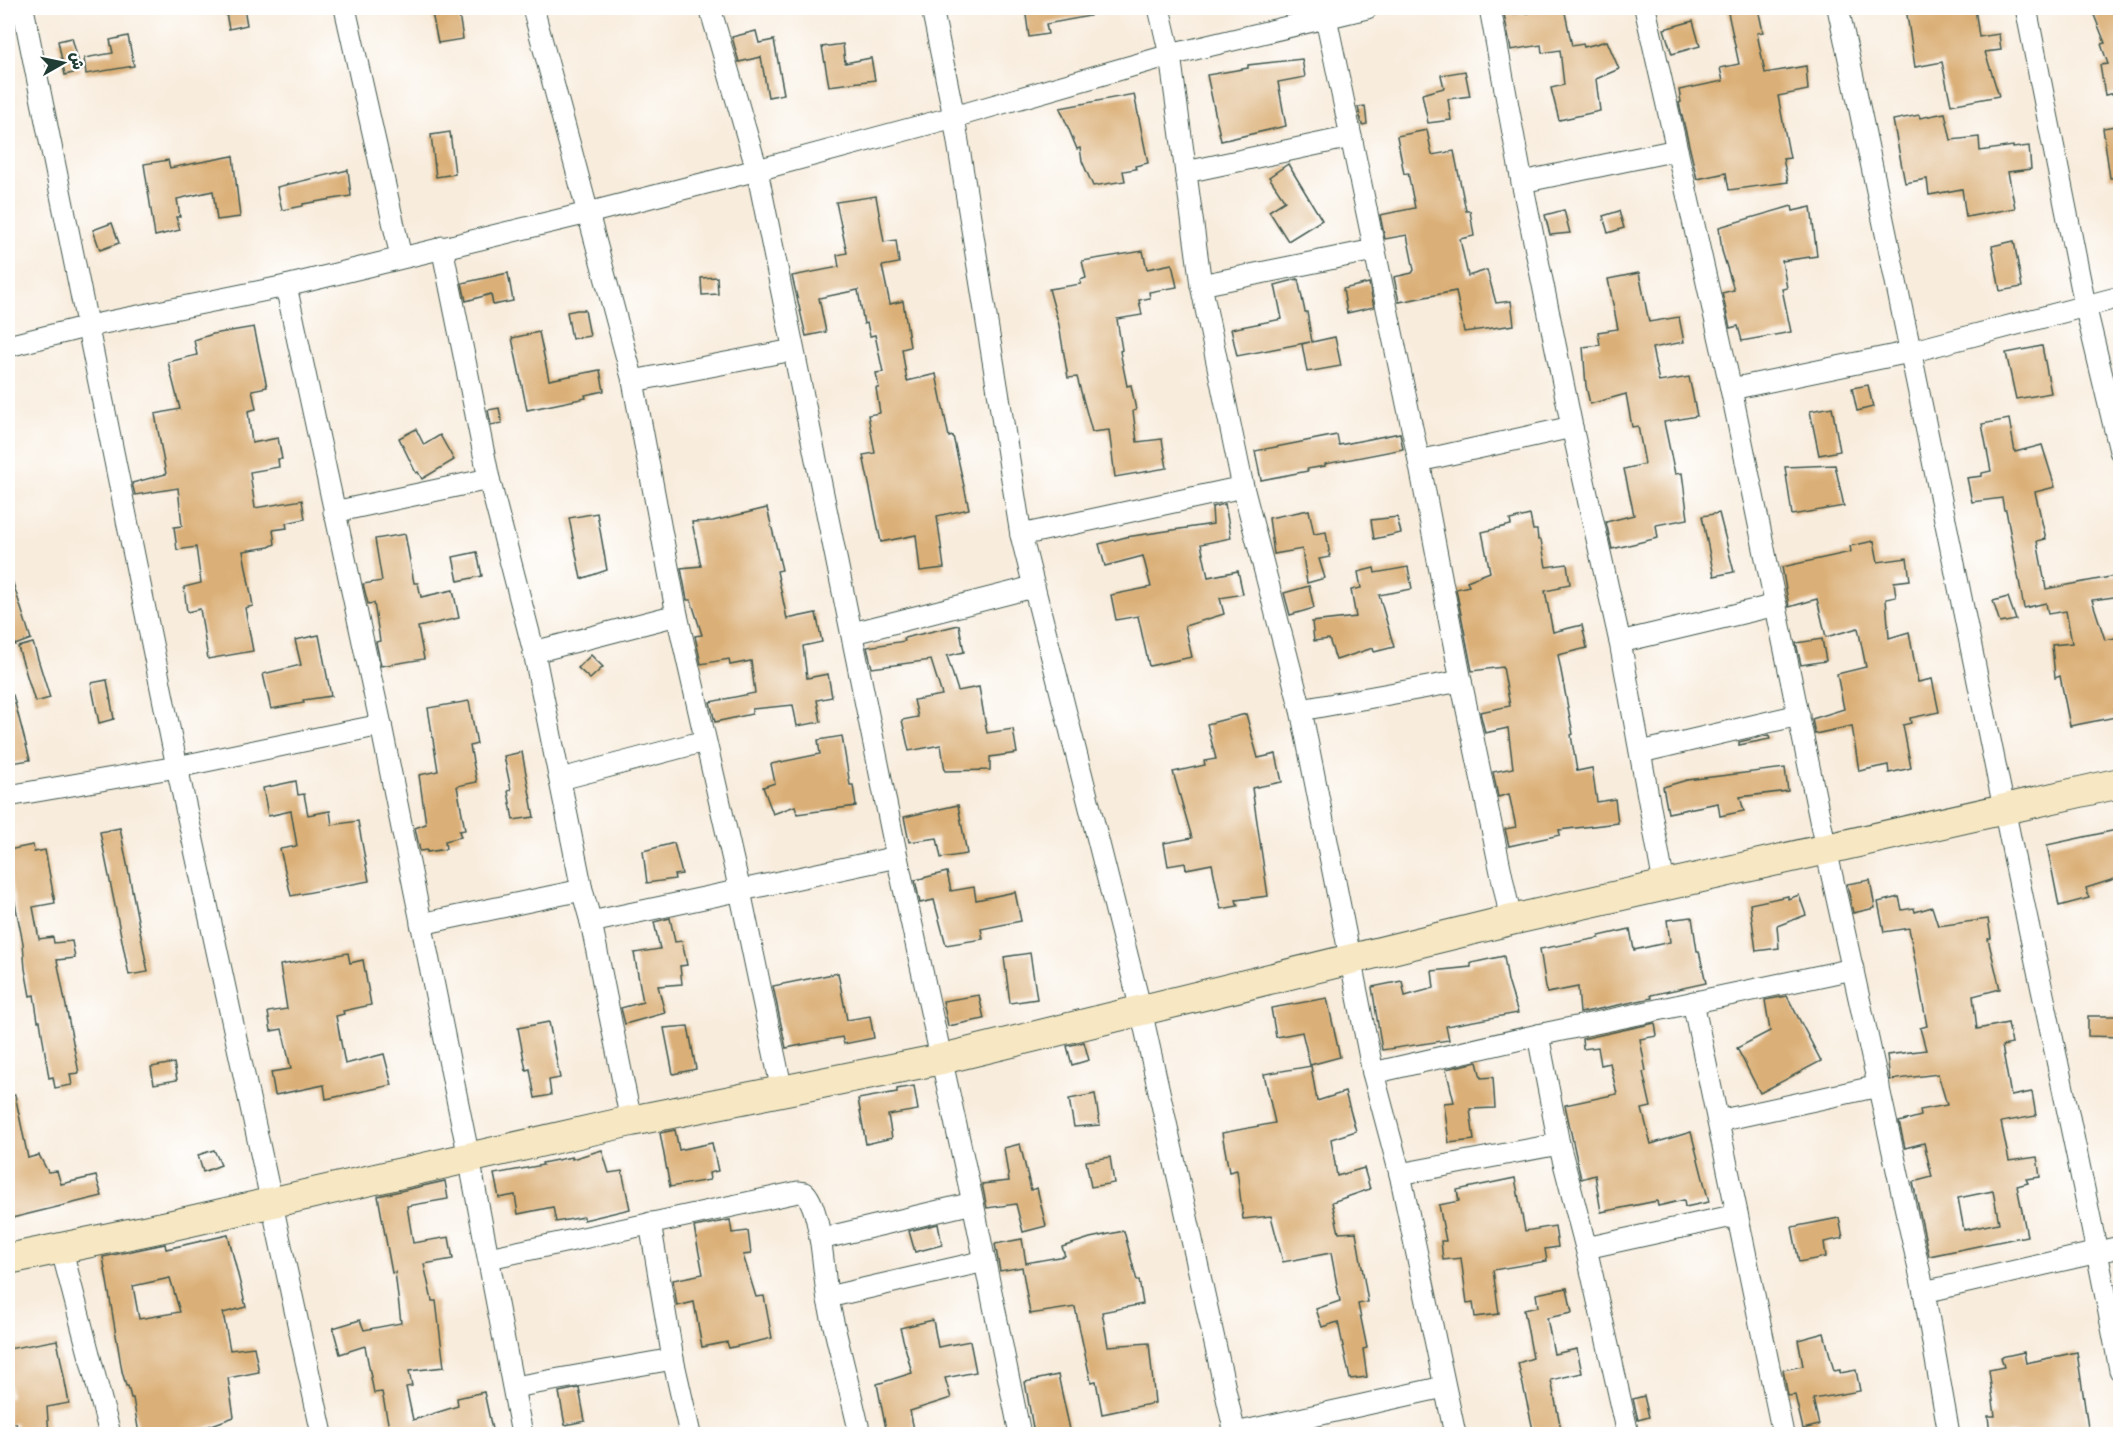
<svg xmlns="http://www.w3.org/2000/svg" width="2128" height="1442" font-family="Mynerve,'Playpen Sans Arabic',sans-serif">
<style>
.building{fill:#dbb078;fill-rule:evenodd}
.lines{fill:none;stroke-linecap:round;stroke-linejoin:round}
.street-casing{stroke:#40574d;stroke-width:23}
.secondary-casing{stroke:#40574d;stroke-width:32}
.street{stroke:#fff;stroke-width:21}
.secondary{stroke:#f7e8c3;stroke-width:30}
</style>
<rect width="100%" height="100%" fill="#fff"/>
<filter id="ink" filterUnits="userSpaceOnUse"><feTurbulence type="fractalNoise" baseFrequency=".0167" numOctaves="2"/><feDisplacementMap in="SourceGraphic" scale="12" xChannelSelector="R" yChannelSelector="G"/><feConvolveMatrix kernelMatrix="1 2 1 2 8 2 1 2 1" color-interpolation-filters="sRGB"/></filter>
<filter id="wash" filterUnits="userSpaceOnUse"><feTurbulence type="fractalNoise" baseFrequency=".008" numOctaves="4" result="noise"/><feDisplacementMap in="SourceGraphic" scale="24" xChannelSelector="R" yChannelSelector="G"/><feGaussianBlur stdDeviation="1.35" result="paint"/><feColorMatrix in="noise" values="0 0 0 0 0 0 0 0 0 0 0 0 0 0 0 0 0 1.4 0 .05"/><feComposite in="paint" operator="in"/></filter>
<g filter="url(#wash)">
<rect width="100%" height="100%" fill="#f8ecdc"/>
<g id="blocks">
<g class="building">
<path d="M225,8h19l3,17 -18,4z"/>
<path d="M431,8h27l5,31 -25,4z"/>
<path d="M1025,8h64l1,8 -44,8 2,10 -19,3z"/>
<path d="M1528,8h36l8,38 11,-2 1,3 23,-6 12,28 -23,10 4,32 -41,9 -8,-32 13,-3 -4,-35 -18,3 -1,-8 -30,5 -7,-36 25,-1z"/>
<path d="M1727,8h31l5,24 -6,1 8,40 41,-7 2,24 -30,6 12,62 -7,1 5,23 -59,8 -3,-17 -29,6 -18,-76 2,-1 -2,-12 44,-9 -3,-13 19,-4z"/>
<path d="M1906,8h69l4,29 20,-3 2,16 -16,2 14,44 -48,9 -9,-43 -27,5z"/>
<path d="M2121,9v83l-16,3 -5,-30 8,-1 -7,-20 4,-1 -11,-28 13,-5z"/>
<path d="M1693,21l7,25 -28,8 -8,-25z"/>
<path d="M756,31l3,12 15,-3 10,54 -16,3 -7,-40 -22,5 -7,-25z"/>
<path d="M128,36l6,30 -48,8 -2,-16 29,-5 -3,-13z"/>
<path d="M72,38l9,33 -16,4 -7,-34z"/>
<path d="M843,44l2,19 26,-5 4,22 -46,6 -7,-39z"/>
<path d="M1302,59l3,18 -27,5 8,44 -65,15 -14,-66 41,-7v-3z"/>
<path d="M1465,71l5,25 -22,3 3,21 -23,3 -6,-29 22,-6 -3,-13z"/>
<path d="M1134,94l14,69 -13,3 1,3 -13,2 2,10 -32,5 -11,-25 -2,-13 -3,1 -17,-41z"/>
<path d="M1365,106l2,18 -5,1 -4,-18z"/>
<path d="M1945,113l6,27 28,-3 1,14 33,-5v2l16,-2 2,23 -23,3 7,36 -49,9 -4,-28 -33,6 -2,-16 -22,4 -12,-63 26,-5 1,3z"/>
<path d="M2121,125v52l-11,1 -7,-50z"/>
<path d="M1427,130l5,25 22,-4 12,60h4l4,25 -14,3 8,37 19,-6 9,33 15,-2 3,24 -50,7 -8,-41 -57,11 -5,-25 18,-4 2,-3 -7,-35 -22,4 -5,-24 35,-7 -7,-35 -4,1 -7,-38z"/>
<path d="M450,132l5,42 -19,3 -5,-42z"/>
<path d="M233,156l7,61 -23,3 -4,-29 -36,8 3,18h-4l4,13 -25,6 -11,-72 24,-4 2,8z"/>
<path d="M1288,164l34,56 -34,21 -19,-30 16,-10 -16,-24z"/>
<path d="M348,170l3,26 -48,8v2l-21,4 -5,-23z"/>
<path d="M876,196l8,46 12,-2 3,23 -17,3 8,38 13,-3 7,46 -8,2 5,32 29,-7 13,63 4,-1 16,73 -32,7 7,52 -24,3 -4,-36 -35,7 -18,-87 12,-2 -7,-38 12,-2 -4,-25h3l-3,-15 7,-1 -8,-37 -5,1 -3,-13 -3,1 -6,-34 -39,8 7,34 -20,4 -14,-60 47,-9 -2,-12 10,-2 -11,-51z"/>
<path d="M1792,206l1,5 18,-4 6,49 -35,5 5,27 -5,1 9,43 -49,9 -4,-15 -8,2 -8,-35 12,-3 -12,-39 -3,-24z"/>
<path d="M1564,210l6,23 -20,2 -5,-20z"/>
<path d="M1619,211l5,17 -16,5 -5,-17z"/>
<path d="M112,223l7,20 -19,7 -7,-20z"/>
<path d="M2014,241l8,46 -22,4 -8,-45z"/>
<path d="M1143,251l4,18 25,-5 5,23 -28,5 1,6 -11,2 3,15 -25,4 5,31 -2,1 7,35 4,-1 5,25 -3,1 4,31 25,-3 5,29 -52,9 -6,-47 -17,2 -15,-55 -9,1 -9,-53 -10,-36 32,-5 -1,-4 6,-2 -4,-17z"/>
<path d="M508,273l5,28 -20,4 -2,-11 -25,7 -4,-18z"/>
<path d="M1639,273l10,49 30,-5 5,25 -32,6 7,34 30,-5 3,14 5,25 -33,6 11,52 7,-1 6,46 -32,6 2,13 -46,11 -6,-27 28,-7 -10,-46 21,-5 -7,-38 -6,1 -6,-33 -36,10 -4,-18 -3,-39 17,-2 -2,-13 20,-3 -10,-50z"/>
<path d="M717,277l1,17 -16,1 -1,-17z"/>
<path d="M1298,279l7,33h2l5,30 23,-5 6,29 -34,6 -5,-28 8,-2 -73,14 -6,-27 51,-10 -7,-34z"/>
<path d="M1369,283l5,24 -27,6 -4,-24z"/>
<path d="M577,310h8l5,26 -18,3 -5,-27z"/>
<path d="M254,327l13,60 -15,3 4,19 -8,2 4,32 26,-5 4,21h-4l1,8 -29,5 5,36 47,-8 3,19 -19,4 1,5 -14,2 2,14 -6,3 -26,4 10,55 -8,2 8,43 -45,8 -8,-50 -13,3 -3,-25 17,-4 -5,-36 -19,3 -3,-23 8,-1 -4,-38 -43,7 -3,-12 34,-9 -11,-60 25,-5 -12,-47 29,-7 -3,-15 19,-6z"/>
<path d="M539,332l10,48 51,-10 4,21 -19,4 1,3 -59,12 -15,-72z"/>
<path d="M2042,346l9,47 -35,6 -10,-46z"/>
<path d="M1868,385l5,22 -16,4 -5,-23z"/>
<path d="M1832,407l8,44 -21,4 -9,-44z"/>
<path d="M499,408l3,15 -11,2 -3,-15z"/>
<path d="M2009,419l6,33 27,-7 13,42 -20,5 11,47 -9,2 9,48 75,-14v21l-29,4 13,40 16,-3v71h-7l2,9 -46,9 -10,-50 -5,2 -3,-33 20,-2 -6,-32 -18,3 -2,-11 -22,5 -18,-98h-2l-2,-12 -30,4 -5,-24 15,-2v-3l9,-2 -9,-47z"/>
<path d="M416,429l8,16 16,-10 14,25 -32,19 -4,-7 -2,1 -17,-35z"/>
<path d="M1400,433l3,16 -78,15v2l-18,3 1,2 -47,9 -6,-29 82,-16 2,10z"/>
<path d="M1835,465l9,41 -52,9 -7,-48z"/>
<path d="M1225,504l6,34 -30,6 7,33 30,-6 5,23 -23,4 4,16 -39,12 7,31 -43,9 -11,-50 -22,4 -5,-25 40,-8 -8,-31 -38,10 -6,-22 27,-7 87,-13 -1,-17z"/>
<path d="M767,508l15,62 -5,1 10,48 29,-6 6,29 -19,4 4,32 21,-4 4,23 -15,3 4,22 -24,4 -4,-21 -41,4v5l-37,8 -5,-20 45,-9 -4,-32 -21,4 -1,-6 -28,5 -6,-28 7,-1 -11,-35h-4l-6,-32 20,-2 -9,-44 21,-1z"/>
<path d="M1309,510l5,24 12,-2 4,25 -11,2 6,19 -18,5 -5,-34 -28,5 -5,-36z"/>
<path d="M597,513l10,57 -26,9 -12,-61z"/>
<path d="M1719,513l15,59 -20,4 -12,-60z"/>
<path d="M1530,515l3,15h4l1,10h3l5,27 21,-3 3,20 -10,2v2l-15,3 8,41 29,-7 5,23 -29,7 15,79 -2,1 6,36 15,-3 5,34 18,-3 3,24 -59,7 1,5 -51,11 -4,-17 11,-2 -7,-33 -11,3 -5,-25 20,-4 -5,-40 -23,5 -5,-21 30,-6 -7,-39 -31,4 -16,-82 13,-3 -2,-5 23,-9 -8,-40 29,-7 -1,-5z"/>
<path d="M1397,517l4,16 -27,6 -3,-19z"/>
<path d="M405,534l9,49h4l3,14 32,-7 6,28 -41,9 6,32 -43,7 -5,-24 4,-1 -6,-38 -6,1 -5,-20 19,-3 -7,-42z"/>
<path d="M1874,541l4,21 29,-4 3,22 -16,2 2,15 -10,2 3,39 20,-6 9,50 14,-3 7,33 -29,6 1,5 -8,2 8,43 -22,5 -1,-8 -29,6 -7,-45 -37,8 -3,-15 32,-10 -7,-35 29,-7 -8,-39 -32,9 -9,-38 -28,8 -7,-40 69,-15 -1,-6z"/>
<path d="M477,552l5,24 -24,5 -5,-24z"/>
<path d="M1408,567l4,22 -33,6 15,52 -20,5 -1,-4 -37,12 -7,-21 -15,2 -2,-19 44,-5 -5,-27 10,-2 -3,-16 16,-4 1,5z"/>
<path d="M11,577l20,62 -16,6 -7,-23v-44z"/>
<path d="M1309,586l5,22 -24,7 -6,-22z"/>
<path d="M2008,597l8,23 -16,3 -7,-22z"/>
<path d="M959,625l5,27 -17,4 11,35 21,-4 8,46 26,-4 4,24 -27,4v13l-45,1 -4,-26 -32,6 -7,-31 16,-3 -4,-17 28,-5 -11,-35 -59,8 -5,-21 38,-6 -1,-3z"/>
<path d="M319,635l12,61 -28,4 1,3 -33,6 -8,-35 38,-9 -6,-25z"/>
<path d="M1822,639l4,22 -25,4 -5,-22z"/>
<path d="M33,643l17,55 -15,4 -17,-55z"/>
<path d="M591,655l12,12 -13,12 -12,-11z"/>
<path d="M107,680l7,39 -15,4 -8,-40z"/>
<path d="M13,695l17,65 -18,3 -1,-6 -3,1v-62z"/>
<path d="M469,701l8,43 -7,2 7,36 -20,4 8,44 -6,1 2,6 -16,4 1,8 -19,3v-2l-7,1 -5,-23 11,-4 -7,-49 19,-4 -10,-63z"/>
<path d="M1246,714l12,44 18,-4 6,28 -30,6 16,108 -32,4 2,6 -17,3 -9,-45 -26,5 -1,-6 -17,3 -4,-23 28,-5 -19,-66 32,-7 -1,-4 12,-2 -9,-35z"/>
<path d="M1769,735l1,4 -31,6v-3z"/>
<path d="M842,736l8,49h3l3,21 -59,8 -2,-8 -22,8 -10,-27 12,-4 -4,-19 49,-10 -2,-14z"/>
<path d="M522,752l12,65 -21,3 -5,-29 3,-1 -7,-34z"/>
<path d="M1785,768l3,23 -48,6 4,14 -24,5 -2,-13 -50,10 -5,-26 24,-7z"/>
<path d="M296,781l2,14 6,-1 4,21 22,-4 2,14 26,-4 11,60 -78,15 -11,-47 17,-3 -6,-35 -23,5 -5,-28z"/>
<path d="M958,805l9,49 -26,4 -4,-20 -28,4 -5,-25z"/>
<path d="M120,828l28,144 -19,3 -29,-143z"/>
<path d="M2121,829v48l-35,11 3,10 -30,8 -12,-61z"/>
<path d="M674,843l8,31 -8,1 1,4 -28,4 -4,-32z"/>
<path d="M33,845l1,7 11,-2 10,53 -22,4 6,32 14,-2 1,6 18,-2 3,17 -18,2 22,113 -9,1 2,11 -17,3 -2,-11 -4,1 -9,-57h-2l-4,-26 -4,1 -5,-27 -2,-26 -15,-75v-18z"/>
<path d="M947,872l4,19 23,-4 2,13 39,-8 6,29 -40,8 2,10 -37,6 -12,-45 -14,3 -5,-23z"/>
<path d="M1870,880l5,28 -22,5 -6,-29z"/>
<path d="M1799,895l7,20 -29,11 2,22 -23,3 -6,-47 38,-8v3z"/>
<path d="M1899,897l3,13 12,-2 1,4 17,-5 6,19 50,-7 3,19 -3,1 12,50 -27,7 4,33 31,-6 4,21 -10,2 9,50 21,-4 4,24 -35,6 8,39 28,-4 3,20 -14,2 2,4 -11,3 10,50 -98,20 -16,-74 19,-5 -8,-34 -19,5 -6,-26 22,-6 -1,-6 27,-5 -9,-31 -48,6 -3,-25 39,-5 -6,-22 7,-2 -18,-98 -25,4 -6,-30zM1993,1191l6,32 -35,7 -6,-32z"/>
<path d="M1692,917l5,34h2l7,32 -55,12 1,3 -72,15 -2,-26 -31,6 -7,-44 59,-11v-2l31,-7 4,21 36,-8 -3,-22z"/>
<path d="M670,918l5,24 7,-1 5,24 -7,1 2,18 -24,2 7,27 -40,11 -4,-16 22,-6 -9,-49 26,-4 -6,-27z"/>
<path d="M348,953l2,10 13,-3 8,45 -28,6 1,3 -8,2 9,48 39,-10 8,31 -66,14 -2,-14 -49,10 -4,-23 20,-3 -9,-40 -11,2 -3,-19 19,-3 -7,-44z"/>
<path d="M1030,953l7,46 -27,4 -6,-46z"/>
<path d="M1504,956l4,25 10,32 -72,13 3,14 -67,10 -10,-63 30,-6 3,15 29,-8 -2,-17 39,-4v-4z"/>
<path d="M838,973l9,47 23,-4 4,22 -30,6 -2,-7 -56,11 -13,-62z"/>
<path d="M979,995l5,24 -36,7 -5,-25z"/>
<path d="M1787,996l34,65 -61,32 -23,-45 33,-17 -5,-31z"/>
<path d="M1327,998l13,59 -30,8 -8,-33 -26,5 -5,-29z"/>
<path d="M2088,1016h33v21l-33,-1z"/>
<path d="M549,1022l11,56 -11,2 2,15 -16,3 -5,-29 -4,1 -8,-42z"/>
<path d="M1655,1023l2,13 -17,3 6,32 -3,1 8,35 -9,2 9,35 40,-12 18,70 -24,5 -1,-7 -26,6 -1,-5 -56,11 -6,-37 -14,4 -16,-74 52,-11 -7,-31 -9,2 -3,-18 -15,2 -1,-10z"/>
<path d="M688,1026l8,43 -23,5 -9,-46z"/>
<path d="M1084,1042l5,18 -17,5 -5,-19z"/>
<path d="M1477,1062l4,16 12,-1 2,31 -25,1 4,31 -25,3 -5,-40 10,-1 -8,-33z"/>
<path d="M174,1063l3,17 -23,4 -3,-17z"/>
<path d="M1311,1066l6,35 28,-9 11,39 -25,8 6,37 27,-8 6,21 -38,13 7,31 17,-1 12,70 -10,2 9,44 -4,1 4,28 -17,2 -12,-57 -16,5 -6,-18 24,-8 -9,-48 -48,9 -12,-46 -28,3 -6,-49 -8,2 -7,-39 53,-10 -11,-49z"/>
<path d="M914,1086l4,24 -30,5 4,23 -26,6 -8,-45 39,-7v-3z"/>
<path d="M1095,1094l5,31 -26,2 -5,-28z"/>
<path d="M15,1095l13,63 11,-3 9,17 9,-1 4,13 35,-8 6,20 -94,23v-123z"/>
<path d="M675,1130l4,20 33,-7 6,28 -9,2 1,7 -40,7 -10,-54z"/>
<path d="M1020,1144l11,46 6,-2 9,38 -23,6 -7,-28 -29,4 -5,-24 27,-3 -5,-33z"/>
<path d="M214,1150l7,15 -18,7 -5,-17z"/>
<path d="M602,1150l7,23 13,-2 8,38 -46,11v-3l-28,5 -3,-15 -35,7 -3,-19 -16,3 -5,-24 49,-9 -1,-2 30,-6v2z"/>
<path d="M1110,1157l4,26 -23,4 -5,-26z"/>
<path d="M1515,1178l10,53 30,-5 3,21 -13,2 2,12 -54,9 6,44 -24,3 -2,-15 -6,1 -6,-45 -18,2 -2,-19h5l-7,-36 20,-4 -2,-11z"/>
<path d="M445,1181l3,18 -41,7 6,37 36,-6 4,22 -29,5 8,37h4l8,66 -35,4 3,15 -6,1 7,33 45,-14 -1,-8 27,-6 9,42h-112l-1,-3 9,-3 -7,-36 -8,1 -9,-47 -25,8 -7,-26 27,-8 4,10 37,-7 -6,-51 -3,1 -14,-77z"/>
<path d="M1839,1218l4,20 -19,4 2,15 -27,5 -7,-35z"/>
<path d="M730,1220l2,13 16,-2 3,23 -8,1 13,42 8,-1 8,42 -43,10 -2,-6 -25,5 -8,-45 -17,4 -4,-26 30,-6 -9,-47z"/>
<path d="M938,1224l4,21 -27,7 -6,-21z"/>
<path d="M1124,1231l13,50 2,-1 4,24 -41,8 6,34 41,-3 6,60 -53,11 -6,-33 -5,1 -16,-75 -45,7 -8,-47 -22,4 -5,-27 27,-5 4,24 39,-7 -3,-9 28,-9z"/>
<path d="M228,1235l18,72 -23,6 7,37 24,-3 5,25 -31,6 6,39 -33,12 -36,5h-26l-6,-36h-2l-3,-12h-2l-4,-15 -19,-114 62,-13 1,5zM170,1278l10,34 -41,7 -6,-33z"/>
<path d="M1567,1288l5,25 -25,5 7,36 23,-5 5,24 -31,7 11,54h-28l-16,-71 15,-5 -9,-48 14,-3 -2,-13z"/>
<path d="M933,1320l5,27 32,-6 6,31 -31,6 6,20 -41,13 5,23h-28l-10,-50 35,-11 -12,-45z"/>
<path d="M1824,1333l10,38 6,-1v3l16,-3 4,21 -47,8 6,26 -16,4 -8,-34 -7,1 -5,-26 20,-4 -5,-26z"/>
<path d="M57,1340l12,63 -22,4 2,27h-31l-2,-11 -8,2v-28h3l-3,-22v-26z"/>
<path d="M2024,1352l2,11 51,-11 11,76 -34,6h-64l-2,-18h7l-6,-46 15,-3 -3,-10z"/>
<path d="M1058,1375l13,59h-37l-9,-52z"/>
<path d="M579,1388l6,33 -20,4 -6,-33z"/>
<path d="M1644,1396l5,21 -11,3 -5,-21z"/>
</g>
</g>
</g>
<g filter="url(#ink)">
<use href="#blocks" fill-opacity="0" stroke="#40574d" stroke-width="1.5"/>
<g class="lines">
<defs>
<g id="street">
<path d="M23,8l154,759 145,667"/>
<path d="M345,8l56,249"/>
<path d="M533,8l100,373 44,234 63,276 42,200"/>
<path d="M710,8l47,162 140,687 76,346 47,231"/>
<path d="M932,8l22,109 67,418 120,475 94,424"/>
<path d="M1159,8l11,47 31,230 42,202 58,223 72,363 27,101 55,260"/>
<path d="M1324,8l95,453 42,220 50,239"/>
<path d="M1490,8l32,174 50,245 48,215 44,242"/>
<path d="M1645,8l86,381 95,460 98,443 25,142"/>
<path d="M1838,8c58,266 111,533 166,800 38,188 81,374 116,562"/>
<path d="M2026,8l59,297 35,146"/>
<path d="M1186,172l165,-35"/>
<path d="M1522,182l155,-32"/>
<path d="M442,247l47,232 45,173 48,238 9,32 40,199"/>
<path d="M1201,285l173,-35"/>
<path d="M286,286l95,439 88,433 53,276"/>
<path d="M8,346l81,-20 197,-40 302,-73 169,-43 197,-53 216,-62 197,-47"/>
<path d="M633,381l160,-31"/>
<path d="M1731,389l179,-37 210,-55"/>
<path d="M1419,461l153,-34"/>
<path d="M334,512l155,-33"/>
<path d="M1021,535l222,-48"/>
<path d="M853,633l180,-46"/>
<path d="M1620,642l156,-37"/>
<path d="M534,652l143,-37"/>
<path d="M1301,710l160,-29"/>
<path d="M1641,752l158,-37"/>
<path d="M561,779l144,-38"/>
<path d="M8,796l169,-29 204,-42"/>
<path d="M591,922l306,-65"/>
<path d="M421,924l161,-34"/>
<path d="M1693,1002l90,432"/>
<path d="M1538,1035l21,109 27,104 42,186"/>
<path d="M1373,1073l165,-38 315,-66"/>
<path d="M1718,1121l161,-35"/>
<path d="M1400,1174l159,-30"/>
<path d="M650,1223l23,136 17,75"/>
<path d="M820,1239l153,-36"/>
<path d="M61,1247l49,187"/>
<path d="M1586,1248l151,-33"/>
<path d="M489,1258l309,-66 7,1c17,18 18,81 23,107 10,45 22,90 32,134"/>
<path d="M1924,1292l196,-45"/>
<path d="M828,1297l157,-36"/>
<path d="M514,1387l159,-28"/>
<path d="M1231,1434l213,-47"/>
</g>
<path id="secondary" d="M8,1259l165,-34 458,-104 311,-62 569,-139 609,-137"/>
</defs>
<use href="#street" class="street-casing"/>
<use href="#secondary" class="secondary-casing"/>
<use href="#street" class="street"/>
<use href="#secondary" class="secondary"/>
</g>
</g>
<rect width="2128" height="1442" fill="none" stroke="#fff" stroke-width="30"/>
<g transform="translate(63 63) rotate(81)" stroke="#ffffff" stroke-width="4.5" paint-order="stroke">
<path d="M0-4.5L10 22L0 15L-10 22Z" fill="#1f3d34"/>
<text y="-9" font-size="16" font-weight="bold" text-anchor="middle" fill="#1f3d34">ش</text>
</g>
</svg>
